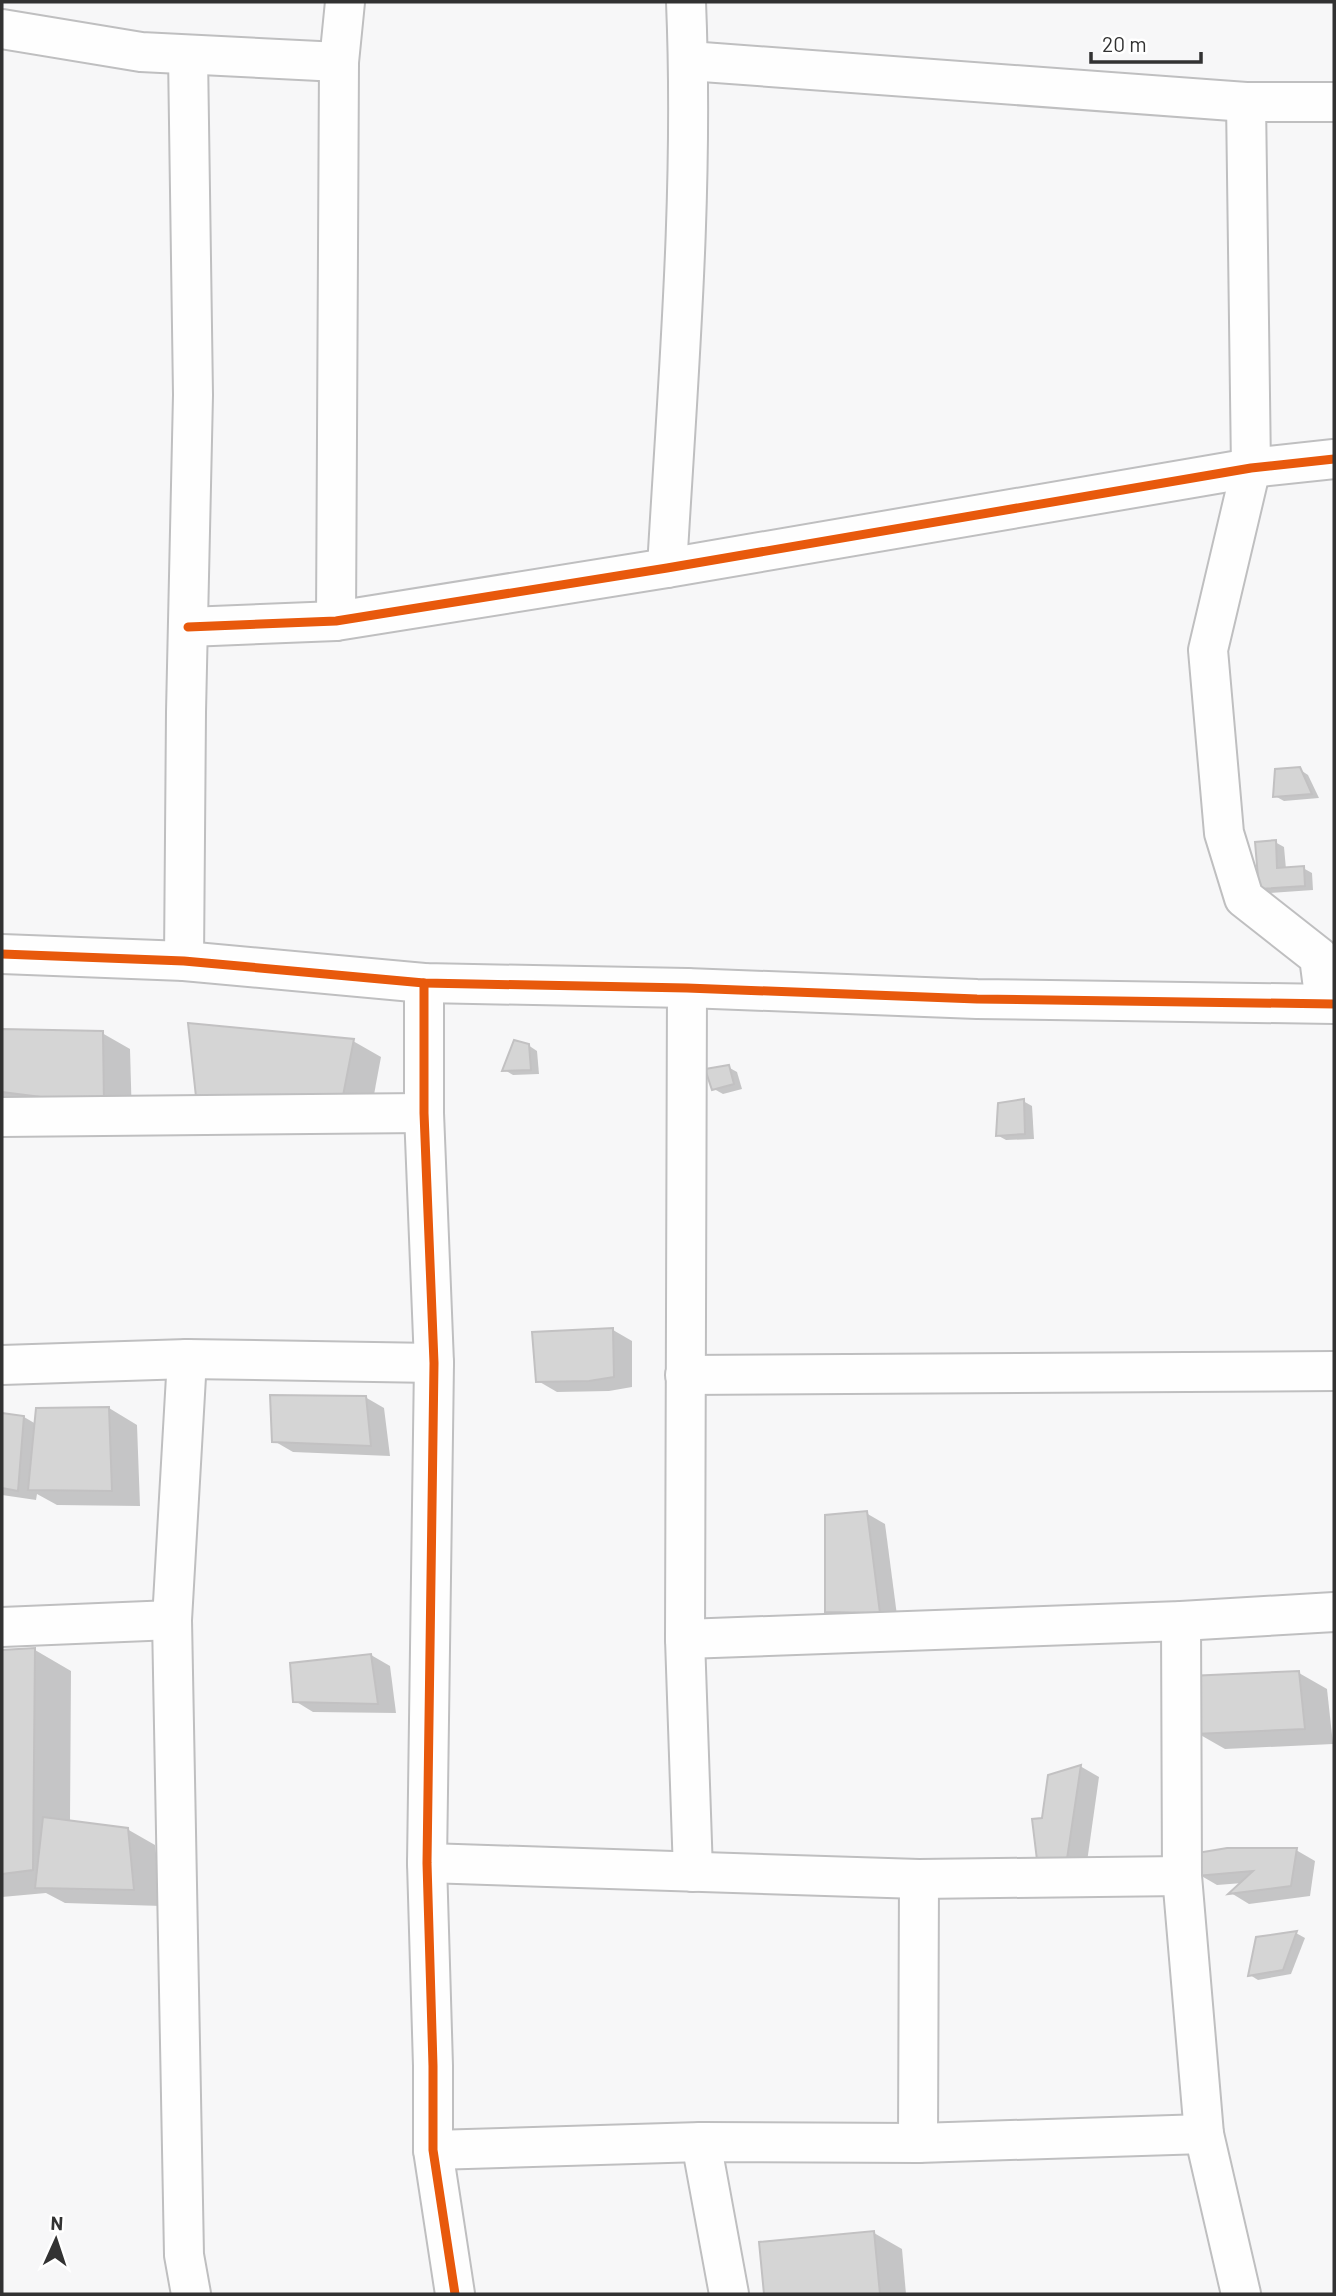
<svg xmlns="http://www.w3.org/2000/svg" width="1336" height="2296" font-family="Barlow,sans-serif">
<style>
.shadow{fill:#0003}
.building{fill:#d5d5d5;stroke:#c2c1c2;stroke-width:2}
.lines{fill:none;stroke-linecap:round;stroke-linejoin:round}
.minor-casing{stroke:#bfbfc0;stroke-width:42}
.minor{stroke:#fefefe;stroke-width:38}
.cycleway-casing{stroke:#fff;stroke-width:13}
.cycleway{stroke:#e8590c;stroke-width:9}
</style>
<rect width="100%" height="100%" fill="#f7f7f8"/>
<g class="shadow">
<path d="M1299,769l9,6 11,23 -35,3 -9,-5z"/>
<path d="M1275,842l9,5 2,22 17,-1 9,5 1,17 -44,3 -9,-5z"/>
<path d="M2,1031l100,2 28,16 2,71 -130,-16z"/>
<path d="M353,1041l28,16 -11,59 -143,5z"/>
<path d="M528,1045l9,6 2,23 -26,1 -8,-5z"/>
<path d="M728,1067l9,5 5,17 -19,5 -9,-5z"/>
<path d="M1023,1101l9,5 2,33 -28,1 -9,-5z"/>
<path d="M613,1330l19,11v46l-23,4 -52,1 -19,-11z"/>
<path d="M365,1397l19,11 6,48 -97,-4 -19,-11z"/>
<path d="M109,1408l28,17 3,81 -83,-1 -20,-11 -1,6 -34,-5v-81l22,3 12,7z"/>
<path d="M866,1513l19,11 13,99 -52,-1 -19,-11z"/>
<path d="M35,1650l36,21 -1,151 57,7 28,16 7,61 -97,-3 -19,-10 -44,4v-245z"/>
<path d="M371,1655l19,11 6,47 -83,-1 -18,-11z"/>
<path d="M1299,1673l28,16 6,55 -108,5 -28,-16z"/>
<path d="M1080,1766l19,11 -13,92 -29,1 -13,-51z"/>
<path d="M1296,1850l19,11 -5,35 -61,8 -18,-11 12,-10 -26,2 -19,-11z"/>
<path d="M1296,1933l9,5 -14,36 -33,6 -8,-5z"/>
<path d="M874,2233l28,16 4,45h-141l-4,-51z"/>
</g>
<g class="building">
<path d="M1300,767l12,27 -39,3 2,-28z"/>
<path d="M1276,840l1,28 27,-2 1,20 -46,3 -4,-47z"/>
<path d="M188,1023l166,16 -12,62 -145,5z"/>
<path d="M2,1029l101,2 1,74 -102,-13z"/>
<path d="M514,1040l15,4 2,26 -29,1z"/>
<path d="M729,1065l5,19 -22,6 -7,-21z"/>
<path d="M1024,1099l1,35 -29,2 2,-33z"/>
<path d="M613,1328l1,49 -25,4 -53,1 -4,-50z"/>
<path d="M270,1395l96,1 5,50 -99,-4z"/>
<path d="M109,1407l3,84 -84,-1 8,-82z"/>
<path d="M2,1413l22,3 -6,75 -16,-3z"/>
<path d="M867,1511l13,102 -55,-1v-97z"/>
<path d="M35,1648l-2,222 -31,4v-224z"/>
<path d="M371,1654l7,50 -85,-2 -3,-39z"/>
<path d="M1299,1671l6,58 -110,5 -6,-58z"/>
<path d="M1081,1765l-14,94 -30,1 -5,-41 10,-1 6,-43z"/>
<path d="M43,1817l85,11 6,62 -99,-2z"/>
<path d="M1227,1848h70l-6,38 -63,8 25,-23 -57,5 -5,-22z"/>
<path d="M1297,1931l-14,39 -35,6 8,-39z"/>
<path d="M874,2231l6,63h-116l-5,-52z"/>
</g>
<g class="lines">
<defs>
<g id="minor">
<path d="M2,29l139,23 198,10"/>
<path d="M689,61l557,41h88"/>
<path d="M1246,102l5,366 -43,182 16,183 20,65 75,59 6,46"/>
<path d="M667,568c11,-189 27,-377 19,-566"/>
<path d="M336,621l3,-559 6,-60"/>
<path d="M188,627l148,-6 331,-53 584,-100 83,-9"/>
<path d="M2,954l182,7 240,22 263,5 290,11 357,5"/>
<path d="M184,961l2,-249 7,-317 -5,-340"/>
<path d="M424,983v130l10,250 -7,500 6,203v84l22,144"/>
<path d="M687,988l-2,651 8,233"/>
<path d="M2,1117l422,-4"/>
<path d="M187,1359l-15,261 12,635 7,39"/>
<path d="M2,1365l185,-6 247,4"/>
<path d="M685,1375l649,-4"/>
<path d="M1181,1621l1,255 22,258 37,160"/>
<path d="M2,1627l170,-7"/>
<path d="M685,1639l496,-18 153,-9"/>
<path d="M427,1863l492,16 263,-3"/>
<path d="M701,2142l28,152"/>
<path d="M918,2143l1,-264"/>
<path d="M433,2150l268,-8 217,1 286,-9"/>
</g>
</defs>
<use href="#minor" class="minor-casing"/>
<use href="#minor" class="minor"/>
<defs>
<g id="cycleway">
<path d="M188,627l148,-6 331,-53 584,-100 83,-9"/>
<path d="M2,954l182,7 240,22 263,5 290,11 357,5"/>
<path d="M424,983v130l10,250 -7,500 6,203v84l22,144"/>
</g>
</defs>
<use href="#cycleway" class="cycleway-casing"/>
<use href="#cycleway" class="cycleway"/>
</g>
<rect width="1336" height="2296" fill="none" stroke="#323232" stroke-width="7"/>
<g transform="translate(56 2240) rotate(3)" stroke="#ffffff" stroke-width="5" paint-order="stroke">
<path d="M0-5L12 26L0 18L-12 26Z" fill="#323232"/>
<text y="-10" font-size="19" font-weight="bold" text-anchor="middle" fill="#323232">N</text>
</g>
<path d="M1091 52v10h110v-10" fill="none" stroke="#323232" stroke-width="3.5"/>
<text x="1102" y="52" font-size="21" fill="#323232" stroke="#ffffff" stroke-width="5" paint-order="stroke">20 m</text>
</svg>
